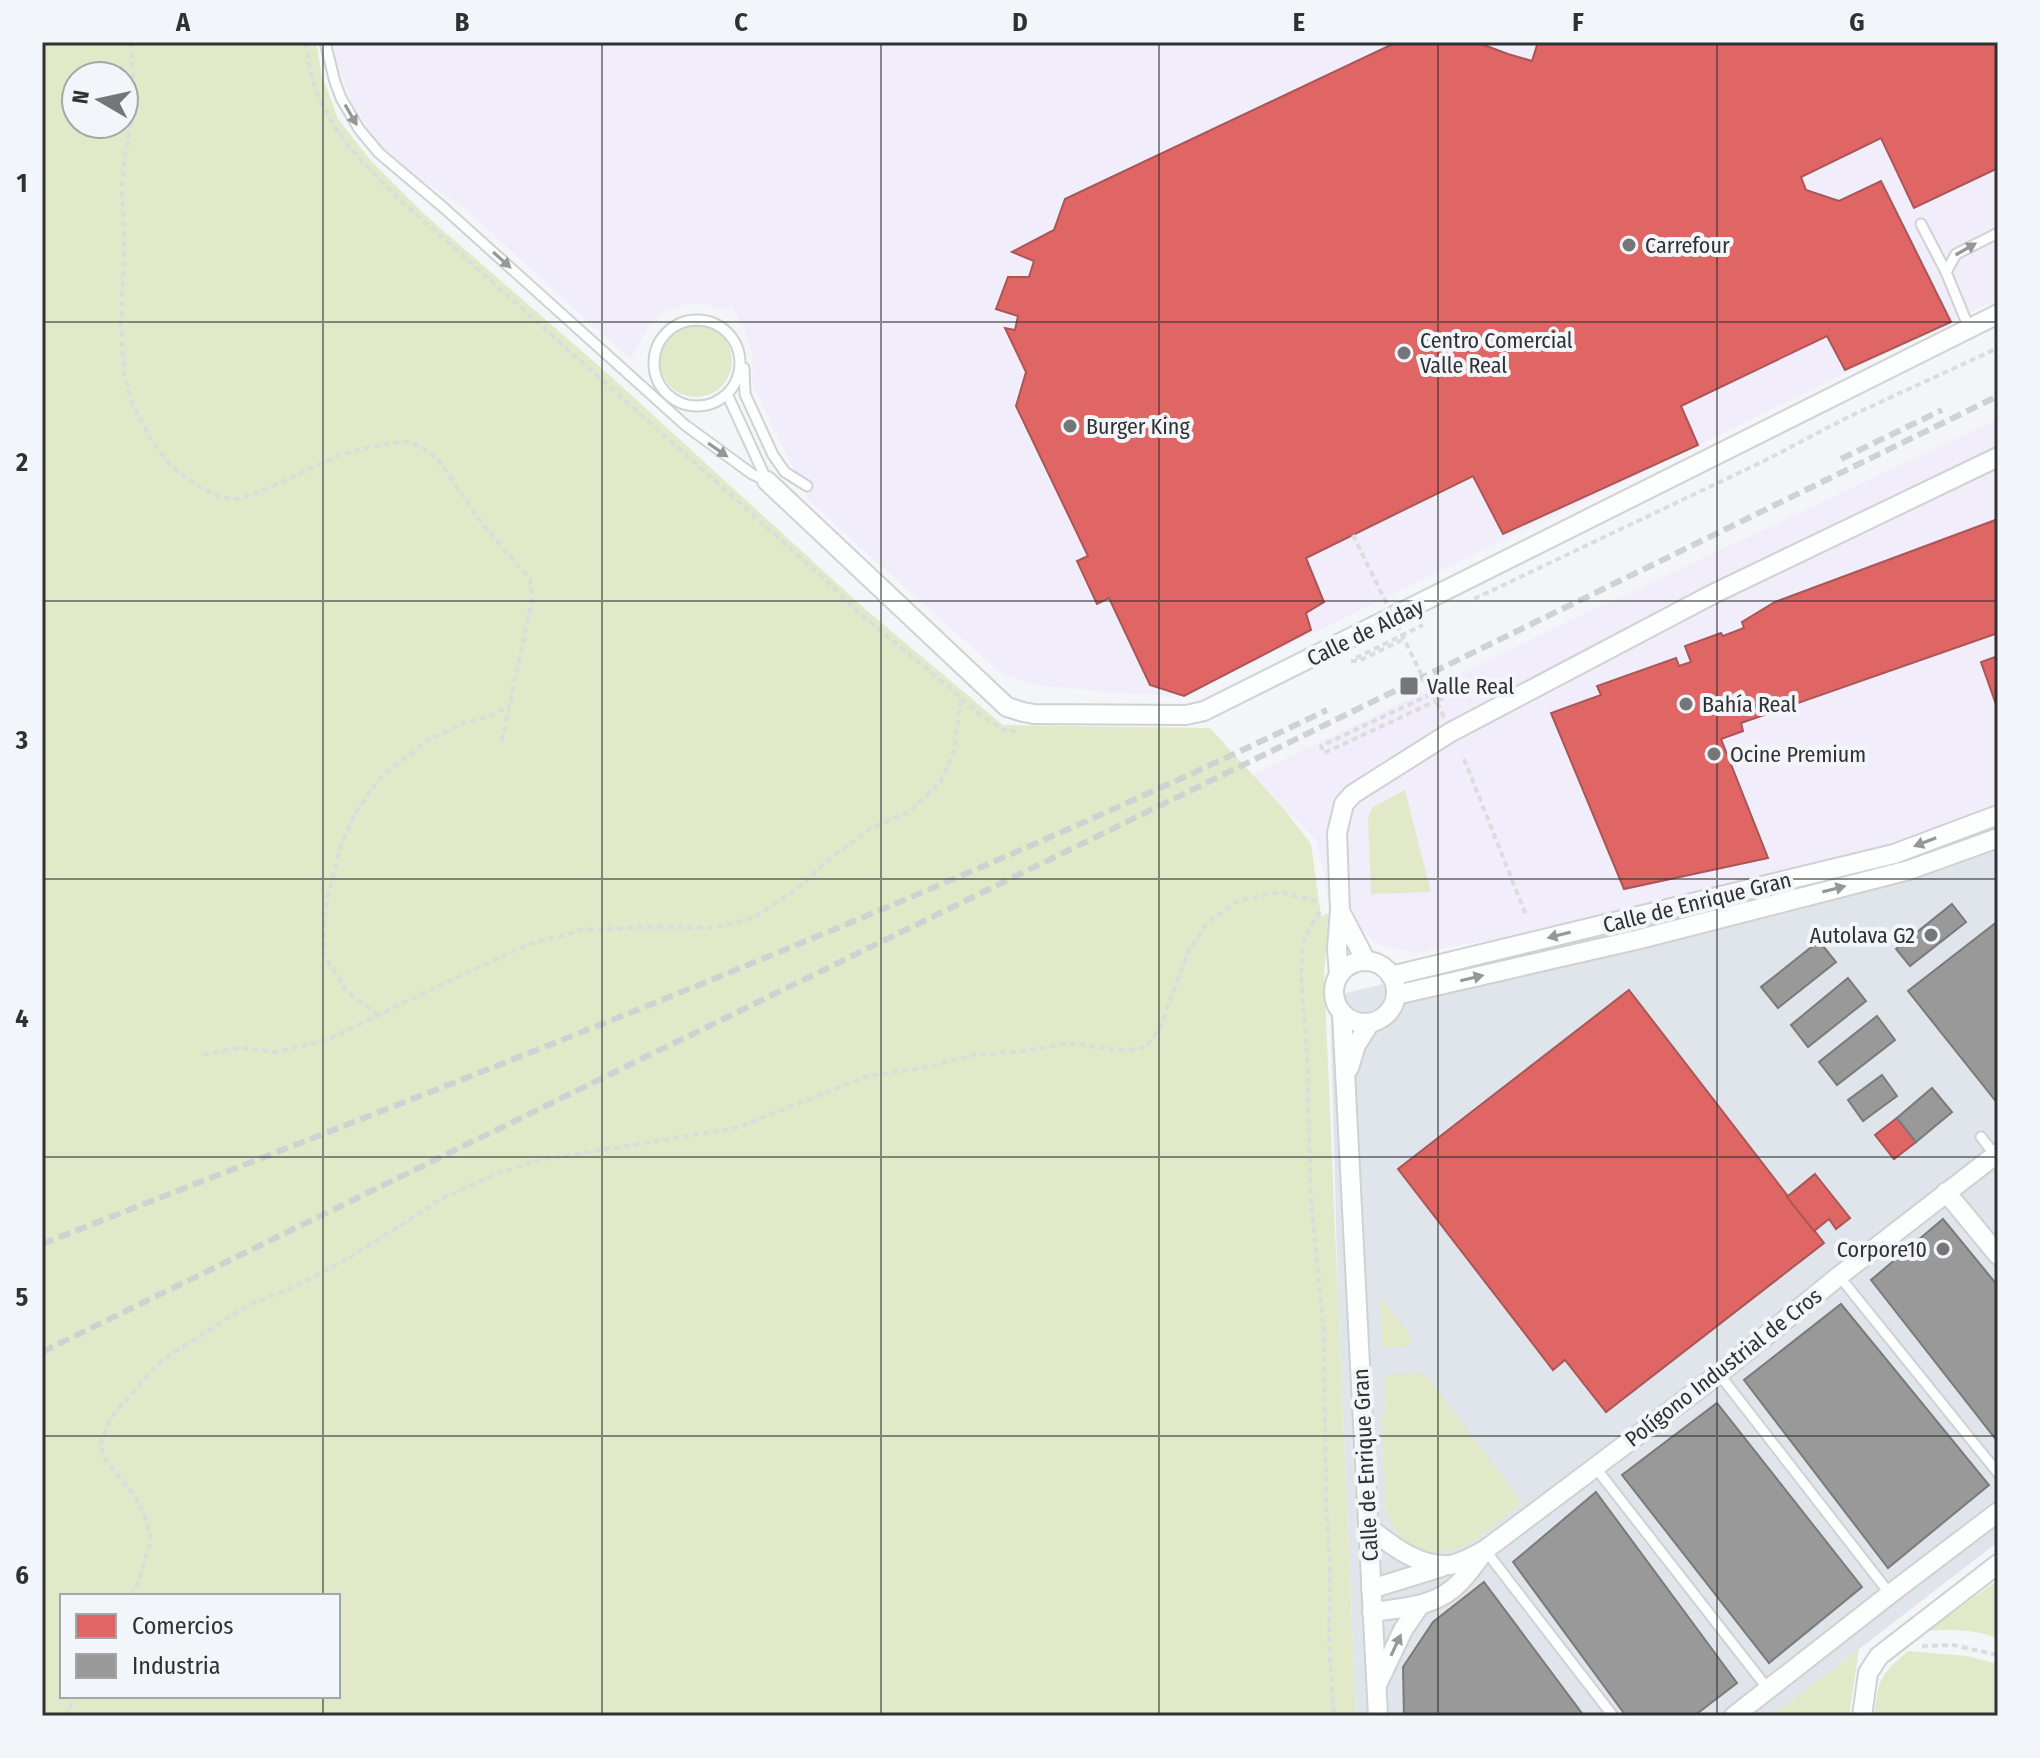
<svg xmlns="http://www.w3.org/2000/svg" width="2040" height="1758" font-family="'Fira Sans Condensed',sans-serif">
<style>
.commercial{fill:#f1edfa}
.built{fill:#e0e5eb}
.green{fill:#e2e9c9;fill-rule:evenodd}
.shops{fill:#e06666;stroke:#ab5656;stroke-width:2}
.industry{fill:#999;stroke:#7a7a7a;stroke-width:2}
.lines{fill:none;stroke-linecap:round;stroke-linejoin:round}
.service-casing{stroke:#d0d1d3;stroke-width:13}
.minor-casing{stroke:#d0d1d3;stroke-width:22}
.path{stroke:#dbdcdc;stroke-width:4;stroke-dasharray:6 4;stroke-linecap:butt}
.service{stroke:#fdfefe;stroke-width:9}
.minor{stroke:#fdfefe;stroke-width:18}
.rail{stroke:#d0d1d2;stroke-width:6;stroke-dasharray:12 6;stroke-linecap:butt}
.path-bridge{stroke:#dbdcdc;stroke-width:4;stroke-dasharray:6 4;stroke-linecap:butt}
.oneway{fill:#969898}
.grid{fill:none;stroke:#303132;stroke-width:2;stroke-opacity:0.55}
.poi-dot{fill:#747677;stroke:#f2f5f9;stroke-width:3}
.labels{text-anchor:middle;stroke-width:8;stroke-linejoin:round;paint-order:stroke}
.poi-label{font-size:22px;fill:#303132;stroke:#f2f5f9;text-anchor:start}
.street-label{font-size:22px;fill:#303132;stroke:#f2f5f9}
.neatline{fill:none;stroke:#303132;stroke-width:3}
.grid-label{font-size:26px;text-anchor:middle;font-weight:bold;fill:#303132}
</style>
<rect width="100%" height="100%" fill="#f3f5f8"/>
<g class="commercial">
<path d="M333,42h1665v257l-814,397 -50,-2 -100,-9 -33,-12 -192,-172 -57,-118 1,-28 -9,-26 -12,-23 -13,3 -15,-5h-17l-26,9 -9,8 -22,38 -166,-151 -48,-32 -34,-30 -15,-19 -17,-29 -13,-35z"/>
<path d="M1998,419v393l-102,39 -270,65 -210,37 -40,-9 -15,-16 -6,-12 -25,-3 -6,-39 -8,-34 -64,-65 292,-142z"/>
</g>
<path class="built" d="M1998,812v730l-226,174h-416l-18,-420 -8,-299 421,-102z"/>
<g class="green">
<path d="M42,42h274l6,34 16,43 33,42 53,53 183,159 258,236 138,116 207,3 74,81 27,35 10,72 9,-3 -6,59 32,744h-1314zM124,76v48h-48v-48zM338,1596v100h-276v-100z"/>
<circle cx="696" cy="361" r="36"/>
<path d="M1405,790l26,102 -60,2 -3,-77 5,-10z"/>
<path d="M1380,1297l28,35 4,7 -4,7 -26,2z"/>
<path d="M1417,1373l8,2 6,7 91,120c-28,23 -62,60 -102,47 -14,-5 -25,-16 -31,-30 -5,-13 -4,-29 -5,-43 -1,-21 -1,-41 -2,-62h4l-2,-39z"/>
<path d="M1998,1580v59c-20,-10 -48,-10 -70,-8z"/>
<path d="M1859,1649l-10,67h-77l81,-62z"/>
<path d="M1908,1651l59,5 31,8v52h-124c5,-38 5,-40 34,-65z"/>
</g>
<g class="shops">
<path d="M1397,42h79l32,12 24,7 6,-19h460v126l-84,40 -33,-70 -80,39 5,13 33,11 42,-20 70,141 -106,48 -18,-34 -146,70 17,39 -195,89 -30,-58 -167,82 18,44 -18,11 5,17 -127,66 -34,-11 -41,-87 -12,6 -20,-43 11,-5 -72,-150 10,-34 -21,-44 10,2 3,-14 -22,-7 12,-32h21l5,-16 -22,-9 42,-22 11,-31z"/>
<path d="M1998,519v114l-257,90 2,8 -22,8 47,119 -144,31 -73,-176 50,-18 -4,-9 79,-28 3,8 12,-4 -6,-16 36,-13 2,3 21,-8 -2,-6 33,-20z"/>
<path d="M1998,656v54l-17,-48z"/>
<path d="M1629,990l195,253 -218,169 -41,-52 -12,10 -155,-201z"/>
<path d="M1897,1118l19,24 -22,17 -19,-24z"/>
<path d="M1815,1174l35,44 -14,11 -7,-10 -15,12 -27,-34z"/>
</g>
<g class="industry">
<path d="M1952,904l14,18 -56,44 -14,-17z"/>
<path d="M1998,921v183l-90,-113z"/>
<path d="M1819,941l17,21 -58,46 -17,-21z"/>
<path d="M1848,978l18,23 -58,46 -17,-22z"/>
<path d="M1877,1016l18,24 -58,45 -18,-23z"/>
<path d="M1882,1075l15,21 -34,25 -15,-21z"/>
<path d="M1932,1088l20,24 -36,30 -19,-24z"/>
<path d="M1943,1219l55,67v156l-127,-162z"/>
<path d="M1841,1304l148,181 -101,83 -144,-188z"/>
<path d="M1717,1403l145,184 -93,76 -147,-188z"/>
<path d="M1596,1492l141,191 -43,33h-68l-113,-154z"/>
<path d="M1484,1582l100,134h-180l-1,-49 30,-45z"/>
</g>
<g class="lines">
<defs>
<g id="service">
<path d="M325,42l10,40 6,16 18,31 20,24 65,55 241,217 67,49 15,7"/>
<path d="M1921,224l25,48"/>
<circle cx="697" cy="363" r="43"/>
<path d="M1969,328l-23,-56 10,-18 42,-21"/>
<path d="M744,368l1,26 28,61 12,17 22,14"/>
<path d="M727,394l40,87"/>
<path d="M1981,1137l14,18"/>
<path d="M1839,1276l159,197"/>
<path d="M1719,1374l171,220"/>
<path d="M1595,1467l173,222"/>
<path d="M1485,1550l128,166"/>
</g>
<g id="minor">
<path d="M767,481l240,226 16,5 11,2 152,1 18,-4 794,-397"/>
<path d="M1341,913l25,48"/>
<circle cx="1365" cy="992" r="31"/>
<path d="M1339,975l-2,-26 3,-39 -3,-77 7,-29 9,-10 98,-62 262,-138 285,-137"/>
<path d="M1391,976l503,-122 104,-39"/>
<path d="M1396,995l244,-56 269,-69 89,-32"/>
<path d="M1342,1013l36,703"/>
<path d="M1349,1068l7,-23 14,-22"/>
<path d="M1946,1192l52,63"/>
<path d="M1368,1527c23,18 50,40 81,38 11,-1 26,-10 36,-15l234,-176 120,-98 159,-123"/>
<path d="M1371,1589l71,-22"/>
<path d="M1372,1612c31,-4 65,-5 88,-30 9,-9 16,-20 24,-30"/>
<path d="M1377,1685l26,-55 17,-25"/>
<path d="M1734,1716l156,-122 108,-82"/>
<path d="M1862,1716l6,-43 11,-17 119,-92"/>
</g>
</defs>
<use href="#service" class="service-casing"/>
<use href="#minor" class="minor-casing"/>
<g class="path">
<path d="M131,42l3,49 -1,21 -8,42 -3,31 2,63 -3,78 3,45 8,32 20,38 19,25 28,21 21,10 18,2 24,-8 77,-36 50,-12 18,-1 14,4 18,15 45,65 46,53 2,20 -30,142"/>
<path d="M306,42c6,72 44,108 92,156l323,288 104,94 42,40 94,77 18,17 26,17h11"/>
<path d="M1474,599l292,-139 82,-43 150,-69"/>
<path d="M1356,658l67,-33"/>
<path d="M1351,661h8l45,-22"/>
<path d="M1431,694l-110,52 3,7 112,-52"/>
<path d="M1433,698l12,-5 1,4 -10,4 8,16"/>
<path d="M1464,759l62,156"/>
<path d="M1320,912l-13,21 -4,11 -2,29 6,82 4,146 13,134 2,166 4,68 -1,77 5,70"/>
<path d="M378,1015l-31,-23 -24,-39 2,-44 14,-58 16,-38 26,-36 47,-37 35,-17 26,-6 21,-12"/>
<path d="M203,1055l36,-7 38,4 53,-13 66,-33 131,-61 55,-15 69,-3 60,1 42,-10 42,-28 37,-33 39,-29 40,-17 30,-30 13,-30 7,-54"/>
<path d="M131,1596l8,-15 12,-42 -7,-25 -9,-18 -32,-39 -2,-16 9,-21 14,-18 37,-41 87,-56 44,-17 57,-30 96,-61 56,-25 39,-12 196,-32 132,-52 54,-8 51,-13 50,-4 47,-8 55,8 21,-4 15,-21 26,-72 20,-31 30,-22 43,-9 40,10"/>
<path d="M1922,1646l31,-1 45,10"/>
<path d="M65,1716l11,-20"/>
</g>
<use href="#service" class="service"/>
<use href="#minor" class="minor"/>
<g class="rail">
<path d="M1841,459l101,-49"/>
<path d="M42,1244c432,-170 867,-333 1285,-534"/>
<path d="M42,1352l1956,-956"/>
</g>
<path class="path-bridge" d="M1353,535l80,163"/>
</g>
<defs><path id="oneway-solid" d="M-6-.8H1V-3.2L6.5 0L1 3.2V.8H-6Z" transform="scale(2)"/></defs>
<g class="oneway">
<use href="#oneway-solid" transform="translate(351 115) rotate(60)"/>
<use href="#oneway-solid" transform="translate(1966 249) rotate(-30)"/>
<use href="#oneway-solid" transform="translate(502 260) rotate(42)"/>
<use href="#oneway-solid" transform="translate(718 450) rotate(35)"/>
<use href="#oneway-solid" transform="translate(1925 842) rotate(159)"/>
<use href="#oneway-solid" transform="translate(1834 889) rotate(-14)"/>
<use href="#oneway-solid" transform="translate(1559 935) rotate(166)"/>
<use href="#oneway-solid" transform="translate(1472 978) rotate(-13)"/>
<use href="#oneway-solid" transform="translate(1396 1645) rotate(-65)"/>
</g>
<path class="grid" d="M323,42v1554M602,42v1674M881,42v1674M1159,42v1674M1438,42v1674M1717,42v1674M42,322h1956M42,601h1956M42,879h1956M42,1157h1956M42,1436h1956M323,1696v20"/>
<g class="poi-dot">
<circle cx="1629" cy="245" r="8"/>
<circle cx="1404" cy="353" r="8"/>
<circle cx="1070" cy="426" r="8"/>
<rect x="1399" y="676" width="20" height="20" rx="4"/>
<circle cx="1686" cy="704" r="8"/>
<circle cx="1714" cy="754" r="8"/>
<circle cx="1931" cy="935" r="8"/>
<circle cx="1943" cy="1249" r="8"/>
</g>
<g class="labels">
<g class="poi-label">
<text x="1645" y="253">Carrefour</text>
<text x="1420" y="348">Centro Comercial<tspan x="1420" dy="25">Valle Real</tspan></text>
<text x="1086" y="434">Burger King</text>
<text x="1427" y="694">Valle Real</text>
<text x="1702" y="712">Bahía Real</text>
<text x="1730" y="762">Ocine Premium</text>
<text x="1915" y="943" text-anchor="end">Autolava G2</text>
<text x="1927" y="1257" text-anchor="end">Corpore10</text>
</g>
<g class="street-label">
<text transform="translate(1365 632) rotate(-26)" y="8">Calle de Alday</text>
<text transform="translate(1697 902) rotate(-14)" y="8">Calle de Enrique Gran</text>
<text transform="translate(1723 1367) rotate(-38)" y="8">Polígono Industrial de Cros</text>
<text transform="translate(1365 1465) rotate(-93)" y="8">Calle de Enrique Gran</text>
</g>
</g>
<rect width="2040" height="1758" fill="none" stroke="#f2f5f9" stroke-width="88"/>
<rect x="60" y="1594" width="280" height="104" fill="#f2f5f9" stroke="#a4a7a9" stroke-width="2"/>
<rect x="76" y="1614" width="40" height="24" fill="#e06666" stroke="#a4a7a9" stroke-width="2"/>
<text x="132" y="1634" font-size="24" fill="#303132">Comercios</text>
<rect x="76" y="1654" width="40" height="24" fill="#999999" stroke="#a4a7a9" stroke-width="2"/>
<text x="132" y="1674" font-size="24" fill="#303132">Industria</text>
<g transform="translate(100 100) rotate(279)"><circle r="38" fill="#f2f5f9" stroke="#a4a7a9" stroke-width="2"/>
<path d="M0-6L14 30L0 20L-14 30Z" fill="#747677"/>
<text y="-12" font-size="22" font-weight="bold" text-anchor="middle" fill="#303132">N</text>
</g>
<rect x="44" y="44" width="1952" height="1670" class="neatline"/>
<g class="grid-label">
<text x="183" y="31">A</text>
<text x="462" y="31">B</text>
<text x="741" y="31">C</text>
<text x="1020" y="31">D</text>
<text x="1299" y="31">E</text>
<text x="1578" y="31">F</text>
<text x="1857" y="31">G</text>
<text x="22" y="192">1</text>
<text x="22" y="471">2</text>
<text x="22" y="749">3</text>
<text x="22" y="1027">4</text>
<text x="22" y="1306">5</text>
<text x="22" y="1584">6</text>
</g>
</svg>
